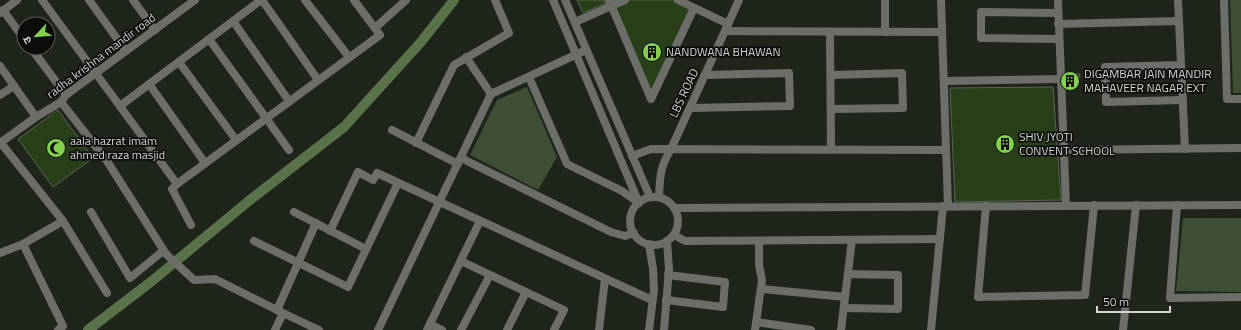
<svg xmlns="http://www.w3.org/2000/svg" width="1241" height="330" font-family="'Titillium Web','Noto Sans Devanagari',sans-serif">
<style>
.green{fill:#3e4f35}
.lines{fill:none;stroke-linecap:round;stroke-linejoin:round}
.canal{stroke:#59724a;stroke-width:10}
.building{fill:#283f19;stroke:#5d6359}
.minor{stroke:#6b6e69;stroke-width:8}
.tertiary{stroke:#6b6e69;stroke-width:8}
.labels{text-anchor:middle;stroke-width:3.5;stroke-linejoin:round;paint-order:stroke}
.poi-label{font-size:12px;fill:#d3d6d0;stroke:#0b0d0a;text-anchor:start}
.street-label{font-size:12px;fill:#d3d6d0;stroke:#0b0d0a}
</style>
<rect width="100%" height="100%" fill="#20251c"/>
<g class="green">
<path d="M1230,0h11v93h-8z"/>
<path d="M527,87l30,70 -19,33 -68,-35 27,-55z"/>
<path d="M1183,218h58v74l-65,-1z"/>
</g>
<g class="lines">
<path class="canal" d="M88,330l64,-49 98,-81 94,-73 77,-85 33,-42"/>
</g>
<g class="building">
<path d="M577,0h27l2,3 -23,10z"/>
<path d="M629,0h46l16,9 -39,85 -38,-87z"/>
<path d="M1060,73l20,1 -3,14h-14z"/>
<path d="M1053,87l8,113 -106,2 -5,-114z"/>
<path d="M58,110l35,48 -40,29 -35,-48z"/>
</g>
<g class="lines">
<g class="minor">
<path d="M42,0l135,184"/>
<path d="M89,0l37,51"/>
<path d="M133,0l22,30"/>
<path d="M262,0l56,80"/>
<path d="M305,0l44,57"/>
<path d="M609,0l42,99 43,-91"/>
<path d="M678,0l50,24"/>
<path d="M885,0v32"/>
<path d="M941,0l7,206"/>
<path d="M1058,0l8,205"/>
<path d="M1178,0l7,149"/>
<path d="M1224,0l3,99h14"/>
<path d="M3,10l21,29"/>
<path d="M0,13l17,-13"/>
<path d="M1058,13l-77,-1v26l78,1"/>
<path d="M233,21l56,80"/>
<path d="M575,22l50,-22"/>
<path d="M1058,24l121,-3"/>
<path d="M375,28l31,-28"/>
<path d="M725,31l217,1"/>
<path d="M830,32l1,117"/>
<path d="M209,39l80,111"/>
<path d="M31,48l35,47"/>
<path d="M466,57l25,37"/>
<path d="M179,62l57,78"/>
<path d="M1181,65l-76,2 1,35 77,-2"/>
<path d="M0,66l36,51"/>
<path d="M831,75l71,-2 1,35 -72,1"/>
<path d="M529,77l38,87 55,27 17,12"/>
<path d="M944,81l117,-2"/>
<path d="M149,84l56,79"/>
<path d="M0,95l14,-9"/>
<path d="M61,102l46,59 59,93 28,26 21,-1 68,34 36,17"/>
<path d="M120,106l141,-106"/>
<path d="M690,108l100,-2 -1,-33 -84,2"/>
<path d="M392,130l66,34"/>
<path d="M0,143l36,-26 25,-15 5,-7 129,-95"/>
<path d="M1,143l62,78 44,72"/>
<path d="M416,143l38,-78 55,-32 -14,-33"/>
<path d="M1063,150l178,-2"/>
<path d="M632,156l19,-7 295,1"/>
<path d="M461,158l150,74 14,4 9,-3"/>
<path d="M659,197c1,-21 1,-30 12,-48l68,-149"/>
<path d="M1177,205l-7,93 71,-1"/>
<path d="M986,206l-8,91 107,-2 9,-90"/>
<path d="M674,208l567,-3"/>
<path d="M91,212l39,66 33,-27"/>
<path d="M294,212l72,37"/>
<path d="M191,225l-19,-36 5,-5 203,-149 -26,-35"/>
<path d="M330,231l28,-59 15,8 4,-7 275,127"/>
<path d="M674,235l11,6 255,-2"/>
<path d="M254,241l94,46 50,-104"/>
<path d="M23,244l40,82 -5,4"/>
<path d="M0,253l23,-9 40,-23"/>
<path d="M461,261l103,49 -10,20"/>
<path d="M761,289l84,8"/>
<path d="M666,300l57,7 2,-25 -57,-7"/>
<path d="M844,308l54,1v-34l-50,-1"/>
<path d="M277,310l39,-87"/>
<path d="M756,322l55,8"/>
<path d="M430,324l12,6"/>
<path d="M275,330l8,-17"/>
<path d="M378,330l113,-236 95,-44"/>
<path d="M427,330l53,-109"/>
<path d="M461,330l29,-55"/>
<path d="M507,330l19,-38"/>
<path d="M599,330l6,-51"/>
<path d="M755,330l7,-50 -3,-15v-24"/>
<path d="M841,330l11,-90"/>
<path d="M931,330l12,-124"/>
<path d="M1123,330l13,-125"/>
</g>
<g class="tertiary">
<path d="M553,0l86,203"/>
<path d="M565,0l85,197"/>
<circle cx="654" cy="221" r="24"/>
<path d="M649,244l4,25 1,21 -5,40"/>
<path d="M664,330l5,-61 -2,-28"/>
</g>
</g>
<defs>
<symbol id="building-disc" viewBox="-11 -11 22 22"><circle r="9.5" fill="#84d04d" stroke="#0b0d0a"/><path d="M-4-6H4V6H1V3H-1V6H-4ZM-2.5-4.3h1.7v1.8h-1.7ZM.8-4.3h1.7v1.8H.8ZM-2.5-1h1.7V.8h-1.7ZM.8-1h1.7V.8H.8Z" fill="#111"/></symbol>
<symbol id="mosque-disc" viewBox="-11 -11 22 22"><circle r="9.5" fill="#84d04d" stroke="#0b0d0a"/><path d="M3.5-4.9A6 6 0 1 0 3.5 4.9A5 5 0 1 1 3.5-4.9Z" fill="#111"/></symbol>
</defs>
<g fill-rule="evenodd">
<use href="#building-disc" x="641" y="41" width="22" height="22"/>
<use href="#building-disc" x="1059" y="70" width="22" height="22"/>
<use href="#building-disc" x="994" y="133" width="22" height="22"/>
<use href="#mosque-disc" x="45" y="137" width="22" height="22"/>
</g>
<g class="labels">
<g class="poi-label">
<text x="666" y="56">NANDWANA BHAWAN</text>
<text x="1084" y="78">DIGAMBAR JAIN MANDIR<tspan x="1084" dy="14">MAHAVEER NAGAR EXT</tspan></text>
<text x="1019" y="141">SHIV JYOTI<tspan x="1019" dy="14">CONVENT SCHOOL</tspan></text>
<text x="70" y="145">aala hazrat imam<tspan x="70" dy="14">ahmed raza masjid</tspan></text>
</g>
<g class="street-label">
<text transform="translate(101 56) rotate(-37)" y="4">radha krishna mandir road</text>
<text transform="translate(684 93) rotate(-65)" y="4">LBS ROAD</text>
</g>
</g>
<g transform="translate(36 36) rotate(244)"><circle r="19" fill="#0b0d0a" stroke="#5b5d59"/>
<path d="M0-3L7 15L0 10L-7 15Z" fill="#84d04d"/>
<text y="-6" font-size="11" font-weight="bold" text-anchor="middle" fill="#d3d6d0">उ</text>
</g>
<path d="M1097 306v6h73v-6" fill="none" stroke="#d3d6d0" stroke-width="2"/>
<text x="1103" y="306" font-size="12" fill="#d3d6d0" stroke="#0b0d0a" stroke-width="3" paint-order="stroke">50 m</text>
</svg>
